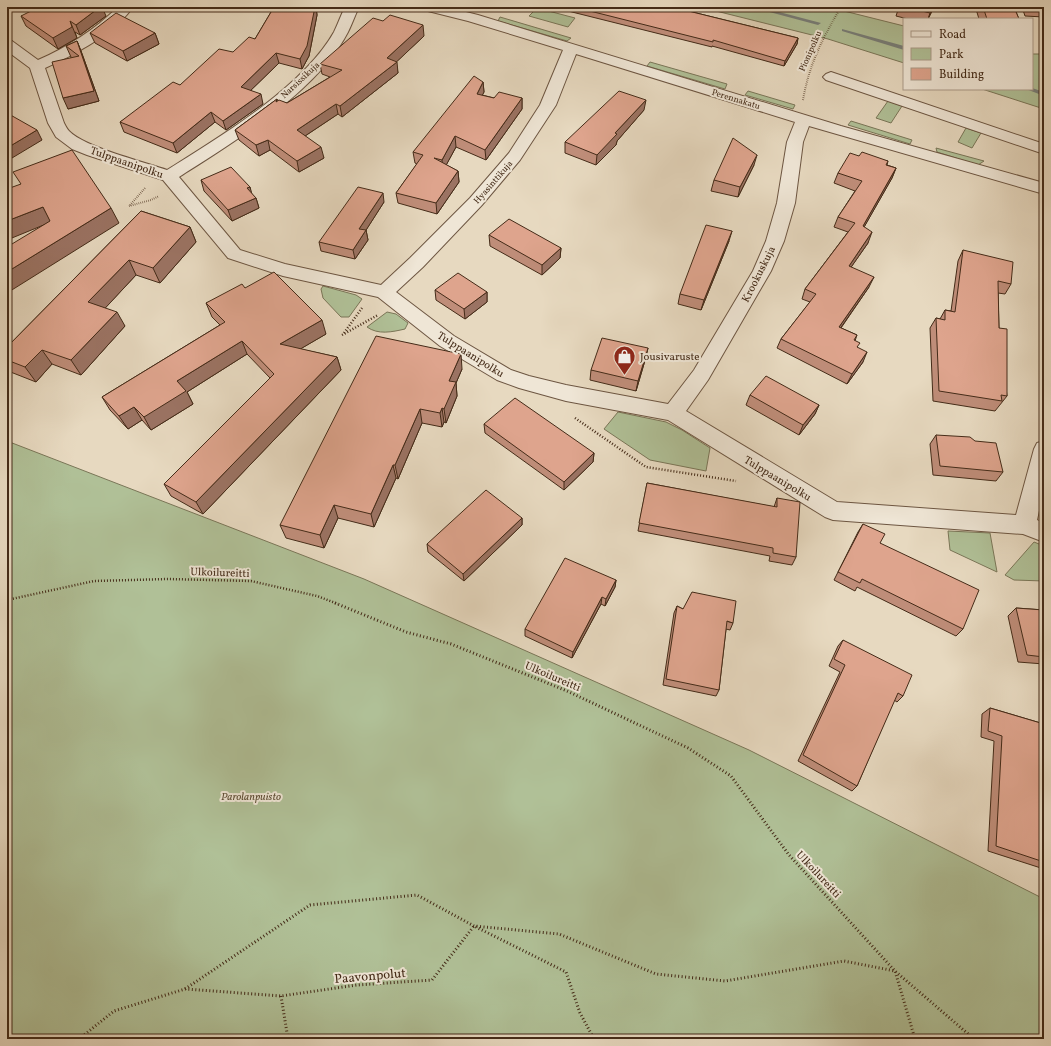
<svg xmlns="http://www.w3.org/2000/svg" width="1051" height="1046" font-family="Vollkorn,serif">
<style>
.green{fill:#b0c097;stroke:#7a7658}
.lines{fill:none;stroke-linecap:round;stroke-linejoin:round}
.stream{fill:#787f7a;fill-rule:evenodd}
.minor-casing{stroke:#6d5642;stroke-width:2}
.path-far2{stroke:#442b18;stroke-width:2;stroke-dasharray:0.5 1.5;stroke-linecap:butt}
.path-far1{stroke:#442b18;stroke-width:2.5;stroke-dasharray:1 2;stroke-linecap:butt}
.path{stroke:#442b18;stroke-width:3;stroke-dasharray:1 2.5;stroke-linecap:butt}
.minor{fill:#efe6d6;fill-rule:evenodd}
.wall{fill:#bf8d79;stroke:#442b18}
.shaded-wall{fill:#9b7363;stroke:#442b18}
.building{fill:#dea48d;stroke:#442b18}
.labels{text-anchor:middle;stroke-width:4;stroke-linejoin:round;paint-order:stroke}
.far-street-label{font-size:9px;fill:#442b18;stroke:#efe6d6}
.street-label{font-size:11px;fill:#442b18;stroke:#efe6d6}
.poi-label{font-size:11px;fill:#442b18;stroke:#efe6d6;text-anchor:start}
.park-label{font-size:11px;font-style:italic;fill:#5a4931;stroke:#efe6d6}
.near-street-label{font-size:13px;fill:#442b18;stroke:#efe6d6}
</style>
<rect width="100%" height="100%" fill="#e7d9c0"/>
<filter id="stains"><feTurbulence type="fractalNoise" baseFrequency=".005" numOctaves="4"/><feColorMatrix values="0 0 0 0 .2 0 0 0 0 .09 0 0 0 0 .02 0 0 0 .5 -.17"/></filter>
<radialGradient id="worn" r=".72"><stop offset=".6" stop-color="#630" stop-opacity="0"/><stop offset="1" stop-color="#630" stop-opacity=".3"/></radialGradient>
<g class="green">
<path d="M700,7h128l76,19v37l-76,-24z"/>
<path d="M537,8l38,10 -7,9 -39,-11z"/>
<path d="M500,17l71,21 -4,3 -69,-20z"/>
<path d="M1032,54h12v55l-62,-20h50z"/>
<path d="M650,62l77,22 -2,5 -78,-23z"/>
<path d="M748,91l47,14 -2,4 -48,-14z"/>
<path d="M888,101l14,5 -11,17 -15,-5z"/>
<path d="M851,121l61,19 -2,4 -62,-19z"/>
<path d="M966,128l15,5 -9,15 -14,-6z"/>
<path d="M936,148l48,13 -6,4 -41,-13z"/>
<path d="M323,286l33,9 6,4 -13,18h-8l-18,-19 -2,-9z"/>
<path d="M387,312l9,2 12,9 -3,6c-13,3 -27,6 -38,-2z"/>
<path d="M618,412l48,10 16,8 28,18 -4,23 -56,-11 -46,-31z"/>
<path d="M7,441l357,138 385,171 295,149v140h-1037z"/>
<path d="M948,531l42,2 7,39 -47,-22z"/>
<path d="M1034,542l10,4v35l-30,-1 -9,-5z"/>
</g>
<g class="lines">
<g class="stream">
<path d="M751,7h9l61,16 -3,2z"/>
<path d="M842,29l62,17v4l-62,-19z"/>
<path d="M1032,88l12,4v4l-18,-7z"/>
</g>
<defs>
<g id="minor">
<path d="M118,7h15c-18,26 -59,48 -88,61l19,55c1,2 3,6 5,8 15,16 75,31 98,39 53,-33 136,-83 167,-138 4,-8 7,-17 11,-25h14c-4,8 -7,17 -11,25 -30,59 -114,110 -169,145l61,73 45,14 96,21 29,-27 60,-60 39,-45 31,-48 23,-55 -95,-29 -44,-11 -2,-3h24l32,8 363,111 203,57v11l-235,-68 -6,16 -8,61 -11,38 -13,30 -63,109 -22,31 151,91 179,13 18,-66 3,-6 7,-2v46l-7,33 7,3v19l-21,-8 -190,-14 -8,-3 -157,-97 -102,-19 -47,-13 -22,-8 -57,-34 -62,-49 -95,-21 -55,-18 -65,-78 -76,-25 -15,-6 -16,-12 -8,-14 -18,-55 -23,-17v-11l5,1 26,19c30,-13 56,-30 80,-53zM576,54l219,68 -8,20 -10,61 -11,38 -13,30 -59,99 -26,34 -102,-19 -37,-9 -18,-6 -57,-34 -58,-44 27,-25 59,-62 38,-45 36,-55z"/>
<path d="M831,72l213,72v10l-218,-74 -3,-3 3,-3z"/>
</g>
</defs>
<use href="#minor" class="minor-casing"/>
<g class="path-far2">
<path d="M803,100c6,-35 20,-63 38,-93"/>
<path d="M130,205l15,-17"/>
<path d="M129,206l22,-6 8,-4"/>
</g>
<g class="path-far1">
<path d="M344,333l18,-25"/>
<path d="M342,335l36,-20"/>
<path d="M575,418l71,49 90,14"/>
<path d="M7,600l87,-19 74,-2 83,2 66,15 21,8"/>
</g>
<g class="path">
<path d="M335,603l71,29 45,12 116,47 121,57 43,28 58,79 106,116 79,68"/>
<path d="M185,989l125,-84 107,-10 57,31 85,8 97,40 69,7 119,-20 51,10 20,68"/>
<path d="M281,996l7,43"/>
<path d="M79,1039l35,-28 71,-22 96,7 76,-11 75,-5 42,-54 92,46 14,41 14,26"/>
</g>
<use href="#minor" class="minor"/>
</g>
<g class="wall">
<path d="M274,7h42l1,8 -8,41 -7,13 -23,-6 -28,27 12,14 -37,26 -11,-8 -38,31 -53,-21 -4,-10 60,-37 75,-46z"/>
<path d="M552,7h120l126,31 -1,6 -13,22 -72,-20v1z"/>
<path d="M899,7h35l-6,12h-20l-12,-3z"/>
<path d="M976,7h38l5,12h-40l-3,-10z"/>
<path d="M1022,7h22v10l-19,-1z"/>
<path d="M21,16h85l-26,19 -5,-3 2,6 -19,11 -32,-23z"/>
<path d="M90,33h65l4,11 -32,17 -32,-18z"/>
<path d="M424,36l-28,26 2,11 -56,44 -4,-3 -33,22 19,22 -25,14 -29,-22 -11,6 -20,-16 -4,-10 42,-31 1,2 9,2 43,-26 -8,-3 -2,-10z"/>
<path d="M77,41l4,10 18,50 -31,8 3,-52 -5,-11z"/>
<path d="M483,82l1,10 -2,3 12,3h28v11l-36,51 -30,-13 -10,18 12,6 1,11 -22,32 -39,-11 -2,-10 21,-29 -2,-1 -2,-11z"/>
<path d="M644,110l-27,31 -1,4 -20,20 -31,-12v-11z"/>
<path d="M859,156l29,5 -1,4 9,3 -4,10 -28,49 4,16 -17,24 18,20 -28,41 16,7 -2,6 8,21 -16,22 -70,-36 4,-9 29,-37 -8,-3 3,-10 43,-57 -14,-5 4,-10 17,-26 -21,-8 4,-10z"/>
<path d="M754,165l-16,32 -27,-6 3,-11z"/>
<path d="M201,180l49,7 1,6 5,5 3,10 -27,13 -28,-30z"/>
<path d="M384,202l-18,28 2,10 -13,19 -34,-8 -2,-9z"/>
<path d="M141,211l49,16 6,15 -36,41 -24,-8 -31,33 20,18 -44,49 -29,-11 -16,18 -28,-11 -1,-1v-23z"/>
<path d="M489,235l72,13 -1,10 -18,17 -52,-29z"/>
<path d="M729,241l-28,69 -23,-6 2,-10z"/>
<path d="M963,250l48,34 -6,10 -7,-1 1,35 8,68 -12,15 -62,-10 -3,-73 6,-10 4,1 5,-9 6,1 7,-50z"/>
<path d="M245,288l81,46 -26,15 37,8 4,13 -138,144 -32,-18 -7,-12 106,-106 -23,-24 -60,38 6,12 -42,26 -9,-10 -14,9 -18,-19 -8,-13 118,-72 -8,-8 -6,-14z"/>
<path d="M435,290l52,2v10l-22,17 -29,-19z"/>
<path d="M646,357l-10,34 -46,-11 1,-10z"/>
<path d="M462,369l-6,14 1,13 -11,27 -2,-1 -2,5 -20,-4 -24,56 -2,-1 -22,49 -36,-9 -14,30 -38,-10 -6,-13z"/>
<path d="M750,395l69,10 -4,9 -16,21 -53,-30z"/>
<path d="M484,424l110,29 -1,9 -29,28 -79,-57z"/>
<path d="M936,435l67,37 -7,9 -63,-6 -3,-31z"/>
<path d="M647,483l127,24 3,-9 19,59 -4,8 -23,-4 1,-5 -132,-25z"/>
<path d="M522,518v7l-58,56 -36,-29 -1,-8z"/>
<path d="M863,524l17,19 83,86 -7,7 -99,-49 -2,4 -21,-11 24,-48z"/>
<path d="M616,580l-1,7 -10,19 -4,-2 -29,54 -47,-22v-7z"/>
<path d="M677,606l6,3 50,14 -3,7 -4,-1 -7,61 -3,6 -53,-11 11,-72z"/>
<path d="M1016,608l28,2v54l-26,-2 -10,-46z"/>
<path d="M843,640l60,56 -6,6 -3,-2 -37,86 -5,5 -54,-30 42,-89 -11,-6 9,-20z"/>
<path d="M990,708l54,16v145l-56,-18 6,-110 -13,-4 1,-23z"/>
</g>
<g class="shaded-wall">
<path d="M100,7h2l4,9 -26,19 -4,-10z"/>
<path d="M315,7h1l1,8 -8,41 -7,13 -2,-10z"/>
<path d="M933,7h1l-6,12 2,-6z"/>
<path d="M70,21l7,17 -19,11 -5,-11z"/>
<path d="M423,25l1,11 -35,33 -2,-11z"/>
<path d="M155,33l4,11 -32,17 -4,-10z"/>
<path d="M798,38l-1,6 -13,22 1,-5z"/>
<path d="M77,41l4,10 18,50 -31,8 -5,-11 31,-7z"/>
<path d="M276,53l3,10 -35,34 -3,-10z"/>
<path d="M397,62l1,11 -56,44 -2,-11z"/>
<path d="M483,82l1,10 -6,12 -1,-10z"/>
<path d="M261,94l2,10 -37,26 -3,-9z"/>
<path d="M522,98v11l-36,51 -1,-10z"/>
<path d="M646,100l-2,10 -27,31 -1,4 -20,20 1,-10 18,-22z"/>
<path d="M336,104l2,10 -39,26 -2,-10z"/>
<path d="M211,112l4,10 -38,31 -4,-10z"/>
<path d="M37,130l5,10 -35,21v-13z"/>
<path d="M455,136l1,11 -13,24 -1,-11z"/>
<path d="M268,140l2,10 -11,6 -3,-11z"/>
<path d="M321,147l3,11 -25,14 -2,-11z"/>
<path d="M757,155l-3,10 -16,32 2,-10z"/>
<path d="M896,168l-4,10 -33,58 4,-10z"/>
<path d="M458,171l1,11 -22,32 -1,-11z"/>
<path d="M250,187l3,11 -6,-10z"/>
<path d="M383,193l1,9 -23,36 -2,-9z"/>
<path d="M256,198l3,10 -27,13 -4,-11z"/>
<path d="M43,207l8,15 -44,18v-19z"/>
<path d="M111,208l8,15 -112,70v-21z"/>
<path d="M190,227l6,15 -36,41 -7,-15z"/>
<path d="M366,230l2,10 -13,19 -2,-9z"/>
<path d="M732,231l-3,10 -28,69 3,-10z"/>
<path d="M872,232l-4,11 -23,33 4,-10z"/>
<path d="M561,248l-1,10 -18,17v-10z"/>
<path d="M129,260l7,15 -39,42 -9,-15z"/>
<path d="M874,277l-5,10 -34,49 4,-9z"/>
<path d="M487,292v10l-22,17 -1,-10z"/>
<path d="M117,312l8,14 -44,49 -10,-15z"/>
<path d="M322,320l4,14 -41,24 -5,-14z"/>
<path d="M242,341l5,13 -60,38 6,12 -42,26 -7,-13 33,-36z"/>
<path d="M648,348l-2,9 -10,34 2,-10z"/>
<path d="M42,350l10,14 -16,18 -11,-15z"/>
<path d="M867,352l-4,10 -16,22 5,-10z"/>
<path d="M461,354l1,15 -6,14 1,13 -11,27 -2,-14 5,-28z"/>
<path d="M337,357l4,13 -138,144 -7,-12z"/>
<path d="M819,405l-4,9 -16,21 4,-10z"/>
<path d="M134,407l8,13 -14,9 -9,-13z"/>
<path d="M442,408l2,14 -2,5 -2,-14z"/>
<path d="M420,409l2,14 -24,56 -3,-14z"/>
<path d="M594,453l-1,9 -29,28v-8z"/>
<path d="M393,465l3,13 -22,49 -3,-13z"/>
<path d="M334,505l4,13 -14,30 -4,-13z"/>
<path d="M522,518v7l-58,56 -1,-7z"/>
<path d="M616,580l-1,7 -10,19 1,-7z"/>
<path d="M602,597l-1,7 -29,54 1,-6z"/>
</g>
<g class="building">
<path d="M39,7h61l-24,18 -6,-4 2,6 -19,11 -32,-22z"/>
<path d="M274,7h41l-8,39 -7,13 -24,-6 -35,34 20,7 -38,27 -12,-9 -38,31 -53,-21 53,-40 7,3 39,-36 14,3 16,-15 6,2z"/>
<path d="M574,7h98l126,31 -13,23 -72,-21v2z"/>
<path d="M906,7h27l-3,6z"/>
<path d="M983,7h31l5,12h-32z"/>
<path d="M1027,7h17v4l-16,-1z"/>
<path d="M116,13l39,20 -32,18 -33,-18z"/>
<path d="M390,15l33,10 -36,33 10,4 -57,44 -4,-2 -39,26 24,17 -24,14 -29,-21 -12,5 -21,-15 42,-31 -1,3 3,-2 8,3 55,-33 -22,-6 53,-46 10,3z"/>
<path d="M77,41l17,50 -31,7 -11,-36 27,-6 -13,-10z"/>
<path d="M474,76l9,6 -6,12 17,4 5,-6 23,6 -37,52 -30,-14 -13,24 -8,-2 24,13 -22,32 -40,-10 27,-38 -10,-3z"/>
<path d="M619,91l27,9 -31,33 2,1 -20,21 -32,-13z"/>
<path d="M7,113l30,17 -30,18z"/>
<path d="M733,138l24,17 -17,32 -26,-7z"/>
<path d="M72,150l39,58 -104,64v-25l43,-26 -7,-14 -36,14v-32l14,-5 -8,-12z"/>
<path d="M862,152l26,9 -2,4 10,3 -33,58 9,6 -23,34 25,11 -35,50 18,8 -3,5 6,3 -3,4 10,5 -15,22 -71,-35 35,-45 -11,-5 50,-66 -17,-6 24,-36 -24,-8 12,-20 9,3z"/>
<path d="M231,167l19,20 -3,1 9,10 -28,12 -27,-30z"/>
<path d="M358,187l25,6 -24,36 7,1 -13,20 -34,-8z"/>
<path d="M141,211l49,16 -37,41 -24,-8 -41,42 29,10 -46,48 -29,-10 -17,17 -18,-7v-13z"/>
<path d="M509,219l52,29 -19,17 -53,-30z"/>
<path d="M706,225l26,6 -28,69 -24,-6z"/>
<path d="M963,250l50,12 -2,22 -13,-3 1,47 8,1v67l-6,-1 1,6 -63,-10 -3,-73 9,2v-10l10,2z"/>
<path d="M274,272l48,48 -42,24 57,13 -141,145 -32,-18 110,-110 -32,-33 -65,40 9,10 -42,26 -10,-10 -15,9 -17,-19 123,-75 -19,-19 36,-19 3,4z"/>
<path d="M458,273l29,19 -23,17 -29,-19z"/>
<path d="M376,336l85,18 -12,27 7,1 -12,27 -2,-1 -2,5 -20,-4 -25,56h-2l-22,49 -37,-9 -14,30 -40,-10z"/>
<path d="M602,338l46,10 -10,33 -47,-11z"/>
<path d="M766,376l53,29 -16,20 -53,-30z"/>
<path d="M515,398l79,55 -30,29 -80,-58z"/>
<path d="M936,435l34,2 5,4 21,2 7,29 -63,-6z"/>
<path d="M647,483l130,24v-9l23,4 -4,55 -23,-4v-5l-134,-25z"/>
<path d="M486,490l36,28 -59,56 -36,-30z"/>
<path d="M863,524l22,10 -5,9 99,47 -16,39 -101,-50 -2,4 -22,-11z"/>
<path d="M565,558l51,22 -10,19 -4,-2 -29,55 -48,-23z"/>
<path d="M692,592l44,9 -3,22 -6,-2 -8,69 -53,-11 11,-73 6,3z"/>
<path d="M1016,608l28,2v47l-17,-2z"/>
<path d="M843,640l69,35 -9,21 -5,-3 -41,93 -54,-31 42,-90 -11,-6z"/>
<path d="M990,708l54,16v138l-48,-16 6,-110 -14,-5z"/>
</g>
<defs>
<symbol id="shop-pin" viewBox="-11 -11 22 30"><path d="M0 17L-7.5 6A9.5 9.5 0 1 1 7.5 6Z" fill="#8f2418" stroke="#efe6d6"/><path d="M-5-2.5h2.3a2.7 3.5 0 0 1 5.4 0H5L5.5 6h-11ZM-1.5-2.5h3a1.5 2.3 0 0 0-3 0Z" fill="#fff"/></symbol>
</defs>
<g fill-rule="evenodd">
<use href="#shop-pin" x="612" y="344" width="25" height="34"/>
</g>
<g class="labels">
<g class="far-street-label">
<text transform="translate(810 51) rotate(-66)" y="3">Pionipolku</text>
<text transform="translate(300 80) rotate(-43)" y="3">Narsissikuja</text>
<text transform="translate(736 99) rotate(17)" y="3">Perennakatu</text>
<text transform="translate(493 182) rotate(-49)" y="3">Hyasinttikuja</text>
</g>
<g class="street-label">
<text transform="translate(127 162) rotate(19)" y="4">Tulppaanipolku</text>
<text transform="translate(758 274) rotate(-63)" y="4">Krookuskuja</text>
<text transform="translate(471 354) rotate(32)" y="4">Tulppaanipolku</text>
<text transform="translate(778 478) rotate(31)" y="4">Tulppaanipolku</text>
<text transform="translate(220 572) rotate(2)" y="4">Ulkoilureitti</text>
<text transform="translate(553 676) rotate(23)" y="4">Ulkoilureitti</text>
<text transform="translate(819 874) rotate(47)" y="4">Ulkoilureitti</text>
</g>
<g class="poi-label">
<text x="640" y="360">Jousivaruste</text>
</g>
<g class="park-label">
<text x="251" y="800">Parolanpuisto</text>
</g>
<g class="near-street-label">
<text transform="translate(370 975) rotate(-5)" y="5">Paavonpolut</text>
</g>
</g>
<rect width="1051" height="1046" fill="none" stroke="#e7d9c0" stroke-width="24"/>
<rect x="8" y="8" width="1035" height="1030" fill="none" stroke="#442b18" stroke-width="2"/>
<rect x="12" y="12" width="1027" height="1022" fill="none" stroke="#442b18"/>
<rect x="903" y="18" width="130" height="72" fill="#efe6d6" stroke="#ab9b8a"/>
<rect x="911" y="31" width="20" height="6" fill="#efe6d6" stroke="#ab9b8a"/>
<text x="939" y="38" font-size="12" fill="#442b18">Road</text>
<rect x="911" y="48" width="20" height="12" fill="#b0c097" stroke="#ab9b8a"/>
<text x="939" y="58" font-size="12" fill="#442b18">Park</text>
<rect x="911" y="68" width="20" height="12" fill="#dea48d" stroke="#ab9b8a"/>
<text x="939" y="78" font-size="12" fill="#442b18">Building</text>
<rect width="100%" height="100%" filter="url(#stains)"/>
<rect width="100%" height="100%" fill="url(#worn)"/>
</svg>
